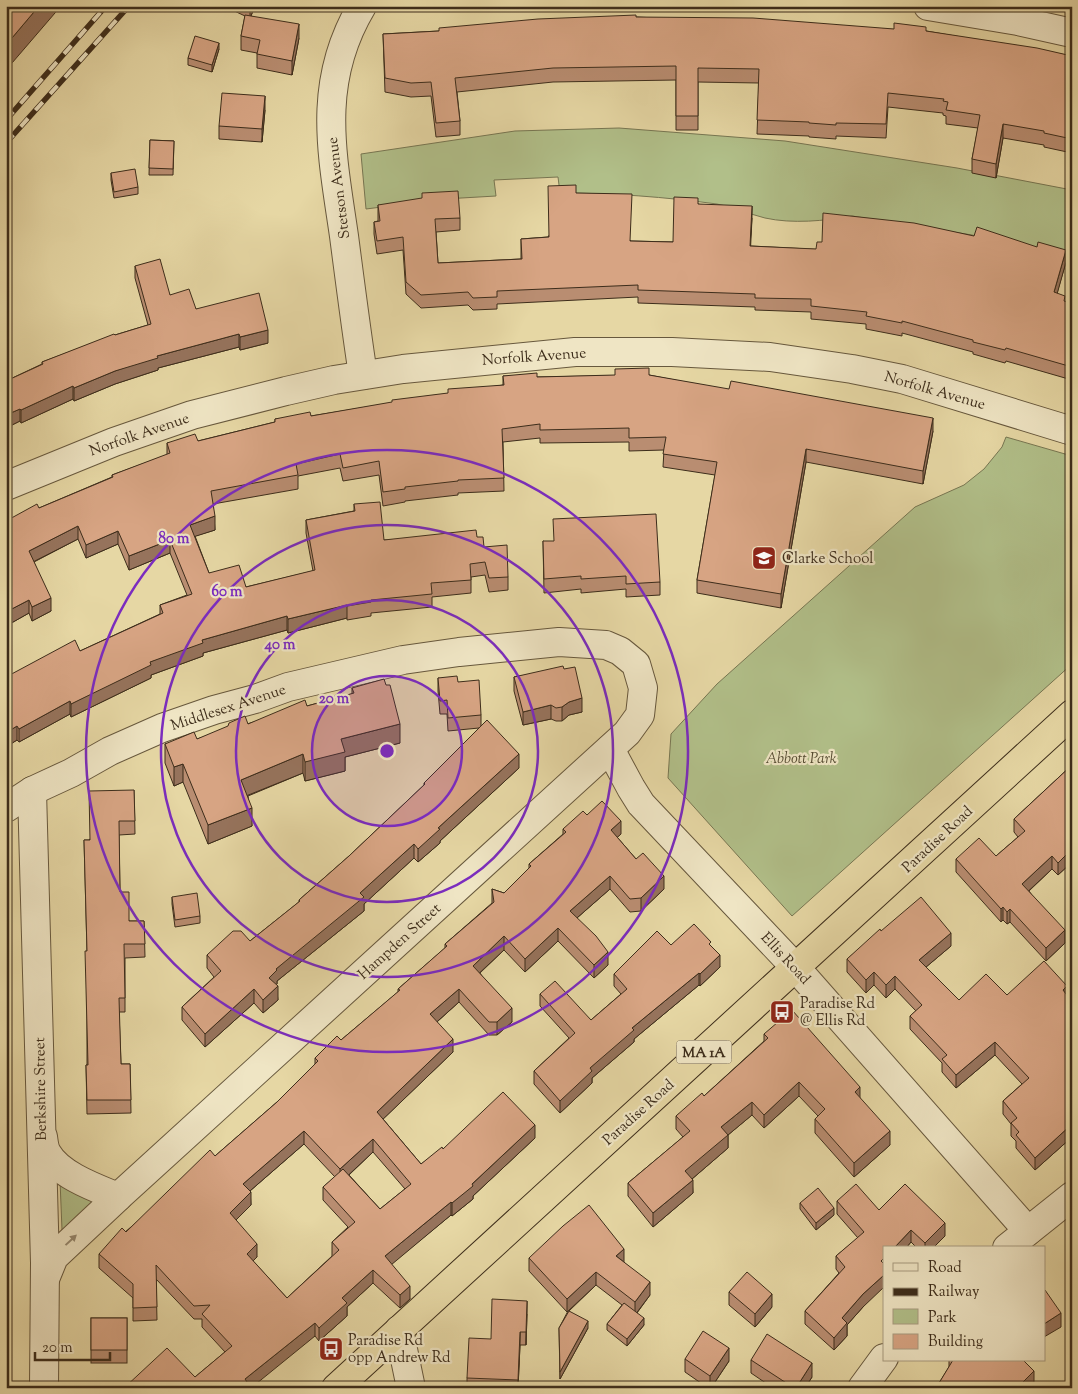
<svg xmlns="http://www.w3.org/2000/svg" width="1078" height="1394" font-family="'Sorts Mill Goudy',serif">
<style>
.green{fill:#b1bf89;stroke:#777652}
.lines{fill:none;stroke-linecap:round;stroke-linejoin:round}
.minor-casing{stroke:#67583d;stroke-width:30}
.highway-casing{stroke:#3d2d1b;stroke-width:30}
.minor{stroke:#efe5c4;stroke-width:28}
.highway{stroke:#e6d7a4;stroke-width:28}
.rail-casing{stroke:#3d2d1b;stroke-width:5.5}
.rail{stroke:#efe5c4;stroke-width:4;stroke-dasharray:11;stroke-linecap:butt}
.wall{fill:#b98d71;stroke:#3d2d1b;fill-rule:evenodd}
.shaded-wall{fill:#96735c;stroke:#3d2d1b}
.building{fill:#d7a483;stroke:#3d2d1b;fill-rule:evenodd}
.oneway{fill:#968970}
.ring{fill:none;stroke:#7b2cbf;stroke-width:2.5}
.labels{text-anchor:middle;stroke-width:4.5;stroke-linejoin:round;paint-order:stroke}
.shield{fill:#efe5c4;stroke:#72644e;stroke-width:1}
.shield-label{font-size:14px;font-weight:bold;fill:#3d2d1b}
.street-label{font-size:15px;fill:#3d2d1b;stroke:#efe5c4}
.poi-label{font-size:15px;fill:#3d2d1b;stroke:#efe5c4;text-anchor:start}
.park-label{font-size:15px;font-style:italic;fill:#544a31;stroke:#efe5c4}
.centre{fill:#7b2cbf;stroke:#efe5c4;stroke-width:2.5}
.ring-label{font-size:15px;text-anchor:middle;font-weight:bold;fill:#7b2cbf;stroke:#efe5c4;stroke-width:4.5;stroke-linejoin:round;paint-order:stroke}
</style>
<rect width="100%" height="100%" fill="#e6d7a4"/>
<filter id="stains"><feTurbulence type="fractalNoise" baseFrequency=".004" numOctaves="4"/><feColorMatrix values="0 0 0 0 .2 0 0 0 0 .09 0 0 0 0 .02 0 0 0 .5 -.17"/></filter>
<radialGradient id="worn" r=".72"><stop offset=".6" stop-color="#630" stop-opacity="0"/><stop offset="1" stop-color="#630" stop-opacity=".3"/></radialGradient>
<g class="green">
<path d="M619,128l166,13 172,27 115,22v68l-100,-23 -120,-19c-27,5 -60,8 -87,2 -16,-4 -32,-11 -48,-14 -52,-7 -104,-11 -157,-11l-2,-16 -64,3 2,16 -52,3 -78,10 -5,-55 154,-23z"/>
<path d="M1006,437l66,19v208l-280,252 -124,-138 3,-44 46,-50 198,-177 49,-22 20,-16 18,-22z"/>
<path d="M60,1180l42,16 -39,36 -1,-2z"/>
</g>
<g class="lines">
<defs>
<g id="minor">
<path d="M362,6c-46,77 -30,147 -18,230 6,46 12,93 19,139"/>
<path d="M928,6l90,15 54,12"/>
<path d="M6,486l108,-44 78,-27 94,-24 48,-11 69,-11 172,-17h97l98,5 82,12 50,10 170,52"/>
<path d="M610,749l21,39 10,16 155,164 232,263"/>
<path d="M32,791l13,472 -1,125"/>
<path d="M6,808l26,-17 39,-18 39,-22 52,-23 52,-18 41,-11 33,-12 115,-27 56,-8 100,-10 47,3 14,6 16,13 7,24 -3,27 -13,18 -509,464"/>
<path d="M43,1137c1,6 1,11 4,16 12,22 49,35 71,44l-64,60 -9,22"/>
<path d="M1007,1248l65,-52"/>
<path d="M399,1330l12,58"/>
<path d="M862,1388l22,-30"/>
</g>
<path id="highway" d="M336,1388l736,-674"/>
</defs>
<use href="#minor" class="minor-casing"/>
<use href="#highway" class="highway-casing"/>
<use href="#minor" class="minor"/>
<use href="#highway" class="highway"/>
<defs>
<g id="rail">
<path d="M6,120l100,-114"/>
<path d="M6,143l123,-137"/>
</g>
</defs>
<use href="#rail" class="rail-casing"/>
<use href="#rail" class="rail"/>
</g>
<g class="wall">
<path d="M228,6h27l-4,10 48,22 -7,37 -35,-7v-15l-16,-3v-14l4,-20 -17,-8z"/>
<path d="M636,17l290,14 146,25v97l-28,-6v-2l-41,-7 -7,40 -24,-5v-14l6,-31 -32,-4v-8l-3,-1v-2l-55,-6 -2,31 -50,-2v3l-27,-2v-1l-52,-2 2,-51 -61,-1v48h-22v-50l-123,2 -96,10 3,29v14l-24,2 -5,-41 -20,1 -26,-5 -2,-58 56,-3z"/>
<path d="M219,49l-7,23 -24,-7v-7z"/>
<path d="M265,110l-3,32 -43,-3v-13z"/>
<path d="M150,140l24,1 -1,34h-24z"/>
<path d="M111,173l27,14v7l-24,4 -3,-18z"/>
<path d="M576,193l55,48 42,1 25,-38 54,14 -2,28 316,16 -9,31 8,9 7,1v77l-66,-19 -1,2 -32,-9v-2l-71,-19v3l-36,-7v-5l-55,-5v-7l-56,-2v-3l-117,-4v-6l-141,7v5l-24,1 -5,-5 -47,3 -15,-14 -3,-44 -26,4 -3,-20v-12l4,-1v-16l82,13v12l-24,2 2,31 83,-4v-20l27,-2z"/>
<path d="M135,266l35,29 26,14 72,34 -28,7 -1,-3 -81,21v2l-43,14 -41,17 -1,-2 -52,24 -1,-2 -14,7v-47l36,-17v-2l73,-27 33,-10 -13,-47z"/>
<path d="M649,375l284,56 -10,53 -117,-22 -25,146 -84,-15v-13l18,-105 -52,-8 1,-17 -35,1v-9l-89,1v-5l-37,4 1,49 -46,2v2l-53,6v1l-22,4 -4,-31 -36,6 -3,-13 -42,8v13l-85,15 2,26 -20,6 14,37 37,14 67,-16 -7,-38v-13l48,-9v-7l30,36 93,-3 31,40v13l-19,2 -4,-17 -14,2v16l-39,4v10l-61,6v3l-24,4v-2l-59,15 -1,-3 -84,23v3l-52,19v3l-80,39 -1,-3 -51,28 -2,-2 -11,7v-70l74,-26 80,-37v-9l27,-10 -17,-42 -41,17 -11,-26 -32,14 -8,-19 -44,23 17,49 -19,10 -3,-8 -23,13v-105l33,-13 73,-31v-2l55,-20v-12l31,-2 77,-19v-3l36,-3 192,-31v-9l34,1z"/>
<path d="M543,541l117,41v13l-34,2v-8l-45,4v-4l-37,4z"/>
<path d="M564,669l18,43 -13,3 -7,6h-6l-5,-2 -28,6 -9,-34v-14z"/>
<path d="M438,678l20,4 23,33v11l38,42 -79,73v2l-22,19 -4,-4 -50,46v7l-87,70v3l-1,1 2,15 -15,13 -9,-10 -49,44 -23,-27v-13l32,-30 -7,-9v-13l43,-14 49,-39v-2l50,-44 75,-71v-2l55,-55 -31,3 -1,-17h-7l-2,-23z"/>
<path d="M352,688l48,55 -55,14v14l-40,10 -2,-8 -55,23 4,30 -44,18 -25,-62 -9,4 -9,-23v-19l32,-5 110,-33 45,-12z"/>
<path d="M1072,765v97l-14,13 -6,-6 -23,22 36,52 -19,18 -36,-39 -3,2 -4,-4 -2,2 -45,-50v-13l40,-3 22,-19 -4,-5v-13z"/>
<path d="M134,790l1,44 -16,1 1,57 9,29h15l1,36 -20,1v54h-6l2,52h9l1,49 -44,1 -1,-49h1v-114l-3,-111h5z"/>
<path d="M587,815l34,19 -4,3 19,22 28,30 -23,22 -11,1 -20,-23 -33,29 31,47 -14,13 -36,-37 -33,31 -21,-22 -24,23 32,49 -15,13h-8l-30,-33 -22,20 16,30 -70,67 38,45 22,-15 92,-11 -62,58v3l-21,17 -1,-1 -60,49 19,35 -10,9 -27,-25 -26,24v9l-28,25 -4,-5 -120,41 30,-25 -23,-25v-8h-8l-38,-40 1,41 -24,1v-23l-34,-30v-14l116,-98 62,-54 38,-38v-6l26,-18 57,-48v-3l47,-41v-4l47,-41v-14l12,4 25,-25v-4l34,-30v-5zM304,1144l31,33 -12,10v13l25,27 -16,15v14l-45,42 -34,-37 4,-4 -21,-37 15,-15 -1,-14zM373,1152l32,37 -25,20 -31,-34z"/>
<path d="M172,897l28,19v7l-25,4 -3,-23z"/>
<path d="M881,931l70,15 -25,21 33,33 48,-5h60l5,7v135l-37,33 -19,-22v-7l-5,-5v-12l-8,-10v-13l19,-17 -27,-29 -39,33 -14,-16v-9l-32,-34v-13l6,-5 -21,-22 -9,9 -12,-13 -8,8 -19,-21v-13z"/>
<path d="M671,945l40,1 9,21 -20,19 -1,-1 -65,54v3l-42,36v5l-32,30 -26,-29v-13l35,-33 -29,-32v-12l51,26 30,-26 -7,-8v-12z"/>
<path d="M764,1034l96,64 30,47 -36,32 -39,-44v-14l3,-3 -19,-20 -35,32 -12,-13 -24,20v13l-36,31 1,14 -40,34 -25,-31v-13l55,-46 -7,-8v-13l28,-20 60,-55z"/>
<path d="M837,1201l42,9 66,26 -12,12h-16l-6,-6 -5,6h-22l-21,59 -16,18v11l-13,14 -29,-26v-13l34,-38 -3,-4v-13l22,-18 -21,-24z"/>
<path d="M800,1203l34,12 -18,15 -16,-21z"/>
<path d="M1071,1250h1v15l-1,-1z"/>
<path d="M529,1258l95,4 26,33 -13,18 7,12 -17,21 -20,-16v-6l15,-19 -26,-20 -27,26 19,17 -28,51 -1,-51 9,-17 -1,1 -38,-41z"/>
<path d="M729,1292l43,15 -17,20 -26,-22z"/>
<path d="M527,1314l-1,31h-6l-2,43h-51v-10l24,-39z"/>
<rect x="91" y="1318" width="36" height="45"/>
<path d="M685,1359l44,2 -18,27h-3l-23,-16z"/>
<path d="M751,1360l61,17 -7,11h-32l-22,-15z"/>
<path d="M949,1360h74l11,28h-98l13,-21z"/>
</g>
<g class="shaded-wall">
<path d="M39,6h22l-55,64v-25z"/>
<path d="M252,6h3l-5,12v-7z"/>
<path d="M299,24v14l-7,37v-14z"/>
<path d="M219,43v6l-7,23v-7z"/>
<path d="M265,96v14l-3,32v-13z"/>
<path d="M1003,124v14l-7,40v-14z"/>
<path d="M752,206v12l-2,41v-13z"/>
<path d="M1066,250v12l-12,43v-13z"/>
<path d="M268,330v13l-28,7v-13z"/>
<path d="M239,334v13l-81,21v2l-43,14 -41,17v-13l41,-17 42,-15z"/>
<path d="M73,386v13l-52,24v-13z"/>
<path d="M20,409v12l-14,7v-13z"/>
<path d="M933,418v13l-10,53v-13z"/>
<path d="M806,449v13l-25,146v-14z"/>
<path d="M215,516v14l-25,8v-13z"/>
<path d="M78,526v13l-49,25v-13z"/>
<path d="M118,531v13l-32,14v-13z"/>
<path d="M170,540v13l-41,17v-14z"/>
<path d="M51,598v13l-19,10v-14z"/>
<path d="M29,600v13l-23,13v-14z"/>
<path d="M347,605v13l-59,15v-14z"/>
<path d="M287,616v14l-84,23v3l-52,19v3l-80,39v-13l79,-42 52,-22z"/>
<path d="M582,698v14l-13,3 -7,6v-14l7,-5z"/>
<path d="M70,701v13l-51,28v-13z"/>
<path d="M551,705v14l-28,6v-13z"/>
<path d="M400,724v19l-55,14v14l-40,10v-19l36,-23z"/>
<path d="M17,726v14l-11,7v-14z"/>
<path d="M303,754v19l-62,25v-18z"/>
<path d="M519,754v14l-79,73v2l-22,19v-13l20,-21z"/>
<path d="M183,764v18l-9,4v-19z"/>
<path d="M252,808v18l-44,18v-19z"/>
<path d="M621,821v13l-10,9v-13z"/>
<path d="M1072,827v13l-4,-10z"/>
<path d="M1072,842v20l-14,13v-12l10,-18z"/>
<path d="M414,844v14l-50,46v7l-87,70v3l-8,7v-13l7,-9z"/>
<path d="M1052,856v13l-30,28v-13z"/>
<path d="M610,876v13l-40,35v-13z"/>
<path d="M664,876v13l-23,22v-13z"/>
<path d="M1003,907v13l-2,2v-13z"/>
<path d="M1010,909v13l-3,2v-12z"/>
<path d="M558,928v13l-33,31v-13z"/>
<path d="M1065,930v13l-19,18v-13z"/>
<path d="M951,933v13l-32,27v-13z"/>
<path d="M504,936v14l-31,29v-13z"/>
<path d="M608,952v13l-14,13v-13z"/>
<path d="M720,955v12l-20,19v-12z"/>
<path d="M874,972v13l-8,8v-13z"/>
<path d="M699,973v12l-65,54v3l-42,36v5l-32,30v-12l30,-33 42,-40z"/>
<path d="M895,976v13l-9,9v-13z"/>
<path d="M278,986v14l-15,13v-13z"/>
<path d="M1067,986v13l-4,-9z"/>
<path d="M254,989v14l-49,44v-13z"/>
<path d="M459,989v13l-29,26v-14z"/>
<path d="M512,1008v14l-15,13v-13z"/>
<path d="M453,1039v13l-76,73v-13z"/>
<path d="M995,1042v13l-39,33v-13z"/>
<path d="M799,1082v14l-35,32v-13z"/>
<path d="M860,1087v14l-5,-9z"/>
<path d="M752,1102v13l-24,20v13l-43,37v-14l36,-44z"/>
<path d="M1072,1124v13l-37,33v-12z"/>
<path d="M535,1125v13l-62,58v3l-21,17v-13z"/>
<path d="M304,1131v13l-61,53v-13z"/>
<path d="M890,1131v14l-36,32v-14z"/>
<path d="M373,1139v13l-33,31v-14z"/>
<path d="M693,1180v13l-40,34v-14z"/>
<path d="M251,1192v13l-21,21v-13z"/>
<path d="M451,1202v13l-66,55v-14z"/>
<path d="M834,1208v7l-18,15v-7z"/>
<path d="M945,1223v13l-12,12h-8v-5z"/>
<path d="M911,1230v12l-5,6h-12z"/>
<path d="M257,1244v13l-10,10v-13z"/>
<path d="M624,1249v13l-8,-6z"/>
<path d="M373,1270v13l-26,24v9l-28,25v-13l23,-30z"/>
<path d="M596,1272v13l-29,27v-13z"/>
<path d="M884,1275v12l-21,20 -16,18v11l-13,14v-12l8,-20 21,-24z"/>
<path d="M650,1282v13l-15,20v-13z"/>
<path d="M410,1286v13l-10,9v-13z"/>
<path d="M772,1294v13l-17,20v-13z"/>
<path d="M527,1301v13l-1,31v-13z"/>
<path d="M1061,1313v14l-17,10v-13z"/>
<path d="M644,1318v7l-17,21v-7z"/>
<path d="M588,1321v7l-28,51v-7z"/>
<path d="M315,1323v13l-64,52h-10l4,-9z"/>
<path d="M520,1332v13l-2,43v-8z"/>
<path d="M729,1348v13l-18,27h-1v-12z"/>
<path d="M812,1363v14l-7,11h-9z"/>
<path d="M1034,1371v17h-17z"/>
</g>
<g class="building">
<path d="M6,6h33l-33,39z"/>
<path d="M239,6h13l-2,5z"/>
<path d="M245,15l54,9 -7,37 -35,-7 3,-14 -19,-4z"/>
<path d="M636,15v2l117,1 141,11v-6l32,4v4l111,17 35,8v83l-28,-6v-2l-41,-7 -7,40 -24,-5 8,-44 -34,-5 2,-8 -5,-1 1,-2 -56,-6 -2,31 -50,-1v2l-27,-2v-1l-52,-2 2,-51 -61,-1v48h-22v-50l-123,2 -98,10 5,43 -24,2 -5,-41 -20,1 -26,-5 -2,-44 56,-3v-3l99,-9z"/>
<path d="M195,36l24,7 -7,22 -24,-7z"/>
<path d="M222,93l43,3 -3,33 -43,-3z"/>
<path d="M150,140l24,1 -1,28 -24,-1z"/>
<path d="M135,169l3,18 -24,5 -3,-19z"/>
<path d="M576,185v8l56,1 -2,47 43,1 1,-45 24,1v6l54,2 -2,40 66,3 1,-7h5l1,-29 91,10 60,13 3,-9 60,20 1,-5 28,8 -12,42 11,4 -1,5 8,2v64l-66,-19 -1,2 -32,-8v-2l-71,-19v2l-36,-7 1,-4 -56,-6v-7l-56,-1v-4l-117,-4v-5l-141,6v6l-24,1 -5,-6 -47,3 -15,-13 -3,-45 -26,4 -3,-19 6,-1 -2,-16 44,-7v-5l36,-2 2,27 -25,1 3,44 84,-4 -1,-20 28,-2 -1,-51z"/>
<path d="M160,259l10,36 19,-6 7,20 63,-16 9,37 -28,7 -1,-3 -82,22 1,2 -43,13 -41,17 -1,-2 -52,24 -1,-1 -14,6v-34l37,-17 -1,-2 72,-28 1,1 36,-11 -16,-58z"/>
<path d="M649,368v7l80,14 2,-8 202,37 -10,53 -117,-22 -25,145 -84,-14 20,-118 -54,-8 3,-17 -37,1v-10l-89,2v-6l-38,5 2,49 -46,2v1l-53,6v2l-22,3 -4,-31 -36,7 -3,-14 -44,10 2,11 -87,16 4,25 -25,9 19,48 30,-8 7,22 69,-17 -9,-50 49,-9 -1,-7 26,-2 4,38 92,-10 1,7h6l1,10 23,-2 1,32 -19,1 -4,-16 -15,2 1,16 -40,3 1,11 -61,6v2l-24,4v-1l-59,14 -1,-3 -85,24 1,3 -53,19 1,3 -80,39 -1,-3 -51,28 -2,-3 -11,7v-56l69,-37 5,11 83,-38 -3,-8 32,-11 -22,-54 -41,16 -11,-25 -32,14 -8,-19 -49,25 22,47 -19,9 -3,-7 -23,12v-91l31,-17 2,4 74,-31 -1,-2 58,-22 -3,-10 28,-9 3,7 77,-19v-3l35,-7 1,4 81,-14v-2l56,-7v-4l56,-4 -1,-9 34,-3v4l78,-2v-6z"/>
<path d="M656,514l4,68 -34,2v-8l-45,3v-3l-37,3 -1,-38h11l-1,-22z"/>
<path d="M563,666l1,3 11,-2 7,31 -13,4 -7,5 -6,1 -5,-3 -28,7 -9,-35z"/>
<path d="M457,676l1,6 21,-2 2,35 -33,3 -1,-18 -7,1 -2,-23z"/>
<path d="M384,679l2,6h4l10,39 -59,15 4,13 -40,10 -2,-8 -62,26 11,28 -44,17 -25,-61 -9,3 -9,-23 29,-12 3,7 31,-13 1,-3 16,-7 3,8 57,-24 2,6 47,-13 -2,-5z"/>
<path d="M487,720l32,34 -81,74 2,1 -22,20 -4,-5 -54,49 4,4 -88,72 1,1 -8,8 9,8 -15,14 -9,-11 -49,45 -23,-27 39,-36 -14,-16 26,-24h8l9,10 50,-40 -1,-1 50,-44 76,-72 -1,-1z"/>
<path d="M1072,765v62l-4,3 4,4v8l-4,3 4,4 -14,14 -6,-7 -30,28 43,46 -19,18 -36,-39 -3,3 -4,-5 -2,2 -45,-50 23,-21 17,18 29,-25 -11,-12z"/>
<path d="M134,790l1,31h-16l1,71h9v29h15l1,23h-21l1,54h-6l2,66h9l1,36h-44l-1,-35h2l-3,-114h2l-3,-111h6l-1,-49z"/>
<path d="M602,801l19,20 -10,9 25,29 7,-6 21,23 -23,22 -11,1 -20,-23 -40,35 26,25 12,16 -14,13 -36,-37 -33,31 -21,-23 -31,30 39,42 -15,14h-8l-30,-33 -29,25 23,25 -76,73 44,52 21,-17 1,2 60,-57 32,33 -63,59 1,2 -21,17 -1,-1 -66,54 25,30 -10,9 -27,-25 -31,28 5,5 -28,25 -4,-5 -70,56 2,3 -6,6h-117l43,-40 28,29 37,-31 -30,-32 8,-9 -16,1 -38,-41 1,42 -24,1v-24l-34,-30 23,-26 4,4 84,-82 5,6 62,-54 41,-41 -3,-3 22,-22 4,4 59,-50 -2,-1 49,-43 -2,-2 49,-42 -2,-13 12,4 27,-27 -2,-2 37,-32 -3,-3 20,-18 4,4zM304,1131l36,38 33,-30 38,45 -31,25 -37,-40 -20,18 32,35 -23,20 7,8 -52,48 -40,-44 10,-10 -27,-31 21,-21 -8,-8z"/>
<path d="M197,893l3,23 -25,4 -3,-23z"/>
<path d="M921,897l30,36 -32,27 40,40 27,-26 21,21 37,-34 23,25 -4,4 9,12v122l-37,34 -19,-23 3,-3 -8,-9 6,-5 -14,-17 26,-23 -34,-36 -39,33 -14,-16 5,-4 -37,-39 12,-11 -27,-29 -9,9 -12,-13 -8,8 -19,-21 33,-30 1,2z"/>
<path d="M694,924l17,18 -2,2 11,11 -20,19 -1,-1 -67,55 2,2 -44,38 2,3 -32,30 -26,-30 41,-38 -35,-39 15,-13 36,39 36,-31 -13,-15 43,-43 14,14z"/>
<path d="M792,1010l68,77 -5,5 35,39 -36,32 -39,-44 10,-10 -26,-27 -35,33 -12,-13 -31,25 7,8 -43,36 8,9 -40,33 -25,-30 62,-52 -14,-15 26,-23 2,3 64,-58 -4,-4z"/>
<path d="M856,1184l23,26 26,-26 40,39 -20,20 -14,-13 -17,18h-10v10l-3,3 3,3v11l-21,19 -21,24 5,5 -13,15 -29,-27 40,-44 -9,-11 28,-24 -27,-31z"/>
<path d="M818,1188l16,20 -18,15 -16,-20z"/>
<path d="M589,1205l35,44 -8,7 34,26 -15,20 -39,-30 -29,27 -38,-41 34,-32z"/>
<path d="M747,1272l25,22 -17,20 -26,-22z"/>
<path d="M1044,1290h1l16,23 -17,11z"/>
<path d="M492,1299l35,2 -1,31h-6l-2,48 -51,-2 2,-40 22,1z"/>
<path d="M624,1303l20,15 -17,21 -20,-15z"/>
<path d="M569,1311l19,10 -28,51 -1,-44z"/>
<rect x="91" y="1318" width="36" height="32"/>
<path d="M703,1331l26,17 -19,28 -25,-17z"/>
<path d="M767,1334l45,29 -16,25h-2l-43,-28z"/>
<path d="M953,1360h70l11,11 -17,17h-2l-5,-4 -2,4h-72z"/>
</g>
<defs><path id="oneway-solid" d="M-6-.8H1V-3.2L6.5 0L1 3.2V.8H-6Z" transform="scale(1.25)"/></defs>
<use class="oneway" href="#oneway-solid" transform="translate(71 1240) rotate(-43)"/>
<circle cx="387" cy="751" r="75" fill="#7b2cbf" fill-opacity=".12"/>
<g class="ring">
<circle cx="387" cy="751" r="75"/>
<circle cx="387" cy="751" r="151"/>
<circle cx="387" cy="751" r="226"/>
<circle cx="387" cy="751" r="301"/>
</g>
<defs>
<symbol id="school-square" viewBox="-11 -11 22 22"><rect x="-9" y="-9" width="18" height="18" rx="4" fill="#8f2418" stroke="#efe5c4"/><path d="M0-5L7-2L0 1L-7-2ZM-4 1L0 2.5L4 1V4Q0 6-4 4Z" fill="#fff"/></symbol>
<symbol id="bus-square" viewBox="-11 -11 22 22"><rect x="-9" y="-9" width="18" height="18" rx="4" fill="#8f2418" stroke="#efe5c4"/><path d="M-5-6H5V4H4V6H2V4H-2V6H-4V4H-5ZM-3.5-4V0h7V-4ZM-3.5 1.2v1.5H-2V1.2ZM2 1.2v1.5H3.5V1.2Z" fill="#fff"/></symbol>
</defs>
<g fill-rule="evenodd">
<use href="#school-square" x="750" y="544" width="28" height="28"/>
<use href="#bus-square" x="768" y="998" width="28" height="28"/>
<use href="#bus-square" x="317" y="1335" width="28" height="28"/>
</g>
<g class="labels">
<rect class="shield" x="676.5" y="1040.5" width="55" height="23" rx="4"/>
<g class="shield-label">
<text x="704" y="1057">MA 1A</text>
</g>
<g class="street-label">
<text transform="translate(338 188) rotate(-97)" y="5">Stetson Avenue</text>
<text transform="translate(534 356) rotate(-4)" y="5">Norfolk Avenue</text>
<text transform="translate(935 390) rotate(16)" y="5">Norfolk Avenue</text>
<text transform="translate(139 434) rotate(-19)" y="5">Norfolk Avenue</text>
<text transform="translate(228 707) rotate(-18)" y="5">Middlesex Avenue</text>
<text transform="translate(937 839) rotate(-43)" y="5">Paradise Road</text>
<text transform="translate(399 941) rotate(-42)" y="5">Hampden Street</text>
<text transform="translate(786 958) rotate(47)" y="5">Ellis Road</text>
<text transform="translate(40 1089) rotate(-91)" y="5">Berkshire Street</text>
<text transform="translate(638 1112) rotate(-42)" y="5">Paradise Road</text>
</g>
<g class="poi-label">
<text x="782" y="563">Clarke School</text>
<text x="800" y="1008">Paradise Rd<tspan x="800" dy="17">@ Ellis Rd</tspan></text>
<text x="348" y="1345">Paradise Rd<tspan x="348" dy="17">opp Andrew Rd</tspan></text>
</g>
<g class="park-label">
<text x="801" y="763">Abbott Park</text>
</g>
</g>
<circle cx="387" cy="751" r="8" class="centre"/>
<g class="ring-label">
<text x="174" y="543">80 m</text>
<text x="227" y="596">60 m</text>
<text x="280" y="649">40 m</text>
<text x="334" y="703">20 m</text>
</g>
<rect width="1078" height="1394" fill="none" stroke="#e6d7a4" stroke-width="25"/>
<rect x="8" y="8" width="1063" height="1379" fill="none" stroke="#3d2d1b" stroke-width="2.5"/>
<rect x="12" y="12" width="1053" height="1369" fill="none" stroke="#3d2d1b"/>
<rect x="883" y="1246" width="162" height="115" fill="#efe5c4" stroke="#a89b80"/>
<rect x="893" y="1263" width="25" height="8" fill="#efe5c4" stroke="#a89b80"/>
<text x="928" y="1272" font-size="15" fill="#3d2d1b">Road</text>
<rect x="893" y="1288" width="25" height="8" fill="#3d2d1b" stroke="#a89b80"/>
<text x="928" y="1296" font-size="15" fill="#3d2d1b">Railway</text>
<rect x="893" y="1309" width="25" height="15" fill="#b1bf89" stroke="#a89b80"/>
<text x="928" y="1322" font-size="15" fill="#3d2d1b">Park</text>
<rect x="893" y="1334" width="25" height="15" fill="#d7a483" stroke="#a89b80"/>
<text x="928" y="1346" font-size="15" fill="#3d2d1b">Building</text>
<path d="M35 1352v8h75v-8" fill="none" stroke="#3d2d1b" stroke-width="2.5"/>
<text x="42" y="1352" font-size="15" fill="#3d2d1b" stroke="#efe5c4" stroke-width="4" paint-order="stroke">20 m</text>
<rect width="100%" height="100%" filter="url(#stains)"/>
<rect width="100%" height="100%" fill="url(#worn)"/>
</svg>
